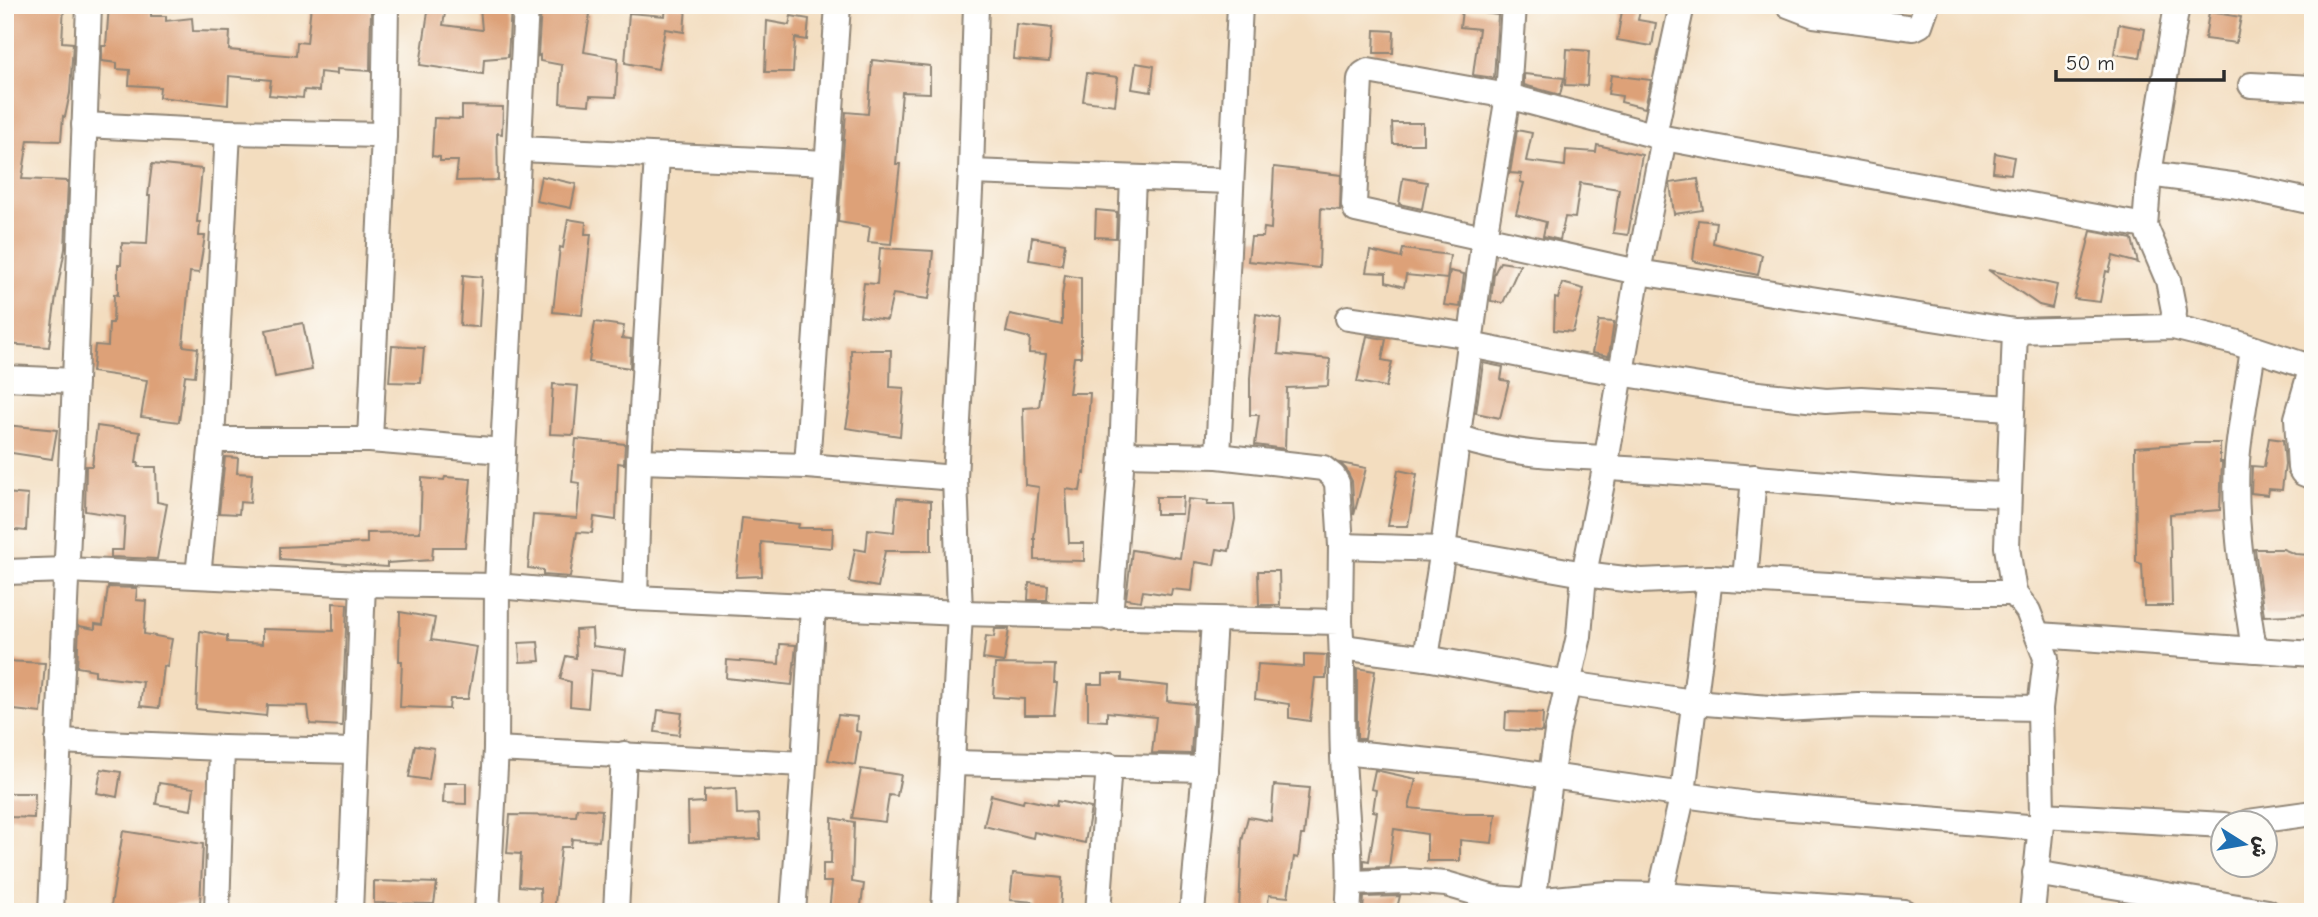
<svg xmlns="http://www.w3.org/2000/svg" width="2318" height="917" font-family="'Comic Neue','Playpen Sans Arabic',sans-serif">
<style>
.building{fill:#dda178}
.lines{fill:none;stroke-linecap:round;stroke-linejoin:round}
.minor-casing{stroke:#8f8475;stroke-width:28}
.minor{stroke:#fff;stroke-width:24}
</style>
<rect width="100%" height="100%" fill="#fdfcf7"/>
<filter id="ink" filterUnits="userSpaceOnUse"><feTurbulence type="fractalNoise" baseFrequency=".0143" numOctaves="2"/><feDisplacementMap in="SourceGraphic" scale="14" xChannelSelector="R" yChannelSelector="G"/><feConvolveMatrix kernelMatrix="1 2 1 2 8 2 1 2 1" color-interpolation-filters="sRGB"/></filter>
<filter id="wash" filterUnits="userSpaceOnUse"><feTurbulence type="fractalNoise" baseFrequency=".00686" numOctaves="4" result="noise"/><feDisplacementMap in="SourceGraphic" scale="28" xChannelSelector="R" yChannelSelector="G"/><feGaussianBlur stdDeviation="1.57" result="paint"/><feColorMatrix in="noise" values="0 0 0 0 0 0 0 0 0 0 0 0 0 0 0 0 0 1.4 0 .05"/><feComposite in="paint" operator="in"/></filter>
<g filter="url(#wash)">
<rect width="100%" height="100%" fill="#f3ddbf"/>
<g id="blocks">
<g class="building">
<path d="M5,5h59l-2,37 11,1 -3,50 -5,24 -2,-1 -2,25 -33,-1 -6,39 46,2 -3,68 -9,47 -7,51 -44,-3z"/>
<path d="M109,5h42v11h15v5l26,-3 1,13 37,1 -1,18 67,6 1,-14 10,1 4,-38h24l36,5 -1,61 -33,-2v5l-17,-2 -1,19 -15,-1 -1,8 -34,-3 2,-15 -42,-4 -1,29 -69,-8 1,-10 -31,-2 1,-15 -13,-1v-6l-15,-2v-15h4z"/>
<path d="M429,5l17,2 -3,18 39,5 -2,-23 31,-1 -3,51 -24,2 -1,15 -63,-9z"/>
<path d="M1623,5h18l-3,15 18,3 -4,23 -35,-6z"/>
<path d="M541,6l49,8 -6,38 34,6 -2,39 -26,-1 -1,9 -29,-2 2,-38 -22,-4v-6l-2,1z"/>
<path d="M666,6l20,1 -2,25 -19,-3 -7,40 -33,-6 4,-50 36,3z"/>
<path d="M1462,10l36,5 -4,63 -21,-3 6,-46 -19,-2z"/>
<path d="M2209,12l32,5 -5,26 -31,-4z"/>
<path d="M791,16l18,3 -2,21 -12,-2 -2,34h-28l2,-51 22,4z"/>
<path d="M1016,24l36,4 -3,34 -36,-3z"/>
<path d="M2119,24l26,5 -5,29 -26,-4z"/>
<path d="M1375,30l19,1 -1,22h-19z"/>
<path d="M1567,49l22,2 -2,35 -22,-1z"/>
<path d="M872,60l58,6v27l-28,-1 -6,72h4l-9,80 -23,-2 2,-15 -32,-5 8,-110 22,2z"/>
<path d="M1136,63l18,3 -3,26 -19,-3z"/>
<path d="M1087,73l31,4 -3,28 -32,-4z"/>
<path d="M1524,74l40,4 -4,17 -36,-10z"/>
<path d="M1611,75l40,5 -6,28 -24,-6 1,-6 -14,-2z"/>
<path d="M462,106l41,1 -1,27 -5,-1 1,47 -42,1 2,-20h-18v-4l-8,-1 2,-38 28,1z"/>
<path d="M1392,123h31v21h-30z"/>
<path d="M1517,130l15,3 -6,28 39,5 1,-16 30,2 1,-7 45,10 -14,80 -15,-2 6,-44 -39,-6 -5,35 -10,-1 -5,23 -17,-4 3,-14 -30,-8 8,-31 -4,-1 2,-8 -12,-1z"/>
<path d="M1995,153l19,4 -3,17 -18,-2z"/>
<path d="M152,164l50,5 -5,53h3l-1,14h6l-6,37 -9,-1 -7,74 15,2 -3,28 -10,-1 -6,47 -38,-5 6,-37 -55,-8 3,-27 13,1 1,-23h4l1,-29 4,1v-30h3l1,-22 25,1 3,-48h-2z"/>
<path d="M1274,167l67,8 -1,35 -19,-2 -2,60 -71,-7 3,-24h12l1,-9 7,1z"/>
<path d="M541,176l35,8 -5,24 -35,-7z"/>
<path d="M1403,178l24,4 -5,27 -23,-5z"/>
<path d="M1698,179l5,31 -29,4 -4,-31z"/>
<path d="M1096,210l21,2 -1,26 -21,-1z"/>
<path d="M568,219l18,3 -1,12h6l-9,81 -29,-3 7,-65 3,1z"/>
<path d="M1698,220l18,2 -3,21 49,12 -4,20 -65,-14z"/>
<path d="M2091,231l41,8 6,24 -25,-7 -4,16 -3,-1 -6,31 -26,-3z"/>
<path d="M1032,237l33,6 -3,22 -33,-5z"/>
<path d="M880,248l53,3 -2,22h2l-4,26 -36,-5 -6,26 -27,-4 4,-33 13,1z"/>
<path d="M1403,249l47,6 -3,24 -41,-4 -2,12 -18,-5v-9l-20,-1 4,-21 31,7z"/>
<path d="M1500,262l20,3 -17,38 -12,-2 3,-27z"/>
<path d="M1988,270l69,15 -5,23 -13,-3z"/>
<path d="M1450,271l14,3 -4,33 -16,-2z"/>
<path d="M463,275l19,2 -3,50 -19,-1z"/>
<path d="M1065,275l16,3v79h-7l-5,36h21l-5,81 -2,-1 -3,18 -14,-2 3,54h15v18l-49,-1v-21h-1l5,-52 -14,-2 -2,-77 16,-1 7,-53 -17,-1 1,-15 -24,-6 4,-18 52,11v-29z"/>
<path d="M1562,283l22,6 -11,43 -19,-2 1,-32 3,1z"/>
<path d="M1256,314l25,5 -3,35 52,5 -2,27 -41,2 -2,61 -30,-4 4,-30h-9v-37z"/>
<path d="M1599,321l15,1 -5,34 -17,-3z"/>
<path d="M595,322l29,4 -2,12 9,1 -1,29 -41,-6z"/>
<path d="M303,323l9,47 -37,7 -9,-47z"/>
<path d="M1367,336l19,3 -4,21 10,2 -6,25 -29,-5z"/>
<path d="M392,346l32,2 -3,35 -32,-1z"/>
<path d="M851,350h40l-1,37 14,1 -4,48 -54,-8 6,-35z"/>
<path d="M1483,363l20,4 -2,13 8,1 -9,37 -24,-5z"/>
<path d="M553,384l25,2 -4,49 -24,-1z"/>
<path d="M5,425l52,5 -5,29 -47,-7z"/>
<path d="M97,426l43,6 -4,31h3l-1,4h18l1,35 10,2 -10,55 -46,-2v-7h12l2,-33 -40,-6 1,-45h6z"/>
<path d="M2269,438l14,2 2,24 -3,26 -13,-1 -1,6 -17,-2 1,-27 12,1z"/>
<path d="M576,439l49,5 -1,20 -6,-1 -2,57 -22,-3 -2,16 -15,-1 -7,45 -27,-2v-5l-15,-2 5,-53 44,3 3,-35 -8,-1z"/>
<path d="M2194,443h26v19h2l-2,48 -50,4 2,92h-28l-2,-42 -6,-2 -1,-115z"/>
<path d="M225,457l13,1 -1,15 15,1 -2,29 -10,-1 -1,12 -20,-1z"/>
<path d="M1340,463l26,5 -12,47 -2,-34 -6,-12z"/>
<path d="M1398,470l19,4 -9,52h-20z"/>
<path d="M445,477l26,2 -6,68h-32l-1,13 -45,3v4l-107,-8v-12l87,-4v-10l53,-1 2,-54 22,2z"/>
<path d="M5,493l23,2 -2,36 -21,-2z"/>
<path d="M1156,497h27l-1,17h-26z"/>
<path d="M897,498l34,3v50h-46l-7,36 -29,-5 6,-33 11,2 2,-22 26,3z"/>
<path d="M1188,499l20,2 -1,4h27l1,14 -6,32 -12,-2 -3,16 -19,-3 -3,29 -20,-2 -1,6 -28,-4 -2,10 -15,-2 6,-49 48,8z"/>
<path d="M742,518l57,6 -1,4h35l-1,20 -71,-6 1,34 -26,1z"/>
<path d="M2255,549h28l12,5 15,1 2,59 -48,2z"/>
<path d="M1258,571h21l1,34h-21z"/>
<path d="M1029,583l19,2 -1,15h-19z"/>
<path d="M108,587l29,1 -1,12 10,1 -2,33 28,5 -5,28 -3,-1 -5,42 -19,-2 3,-24 -48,-6v-6l-18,-3 2,-41 16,3v-5l8,1z"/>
<path d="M333,603l14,1 -5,122 -32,-2 -2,-18 -41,-1 -1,11 -70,-7 4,-78 27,5v6l35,2v-15l71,2z"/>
<path d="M400,612l35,6 -4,22 46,7 -9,52h-18l-1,10 -49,-2 2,-46h-3z"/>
<path d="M592,629l1,17 33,4 -3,24 -32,-4 -3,38 -18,-2 1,-24 -11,-3 6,-23 10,2 -1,-28z"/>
<path d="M995,629h14l-5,33 -21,-3 3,-23 8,1z"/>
<path d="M538,642l2,19 -20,1 -1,-19z"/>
<path d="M780,644l16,1 -4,40 -66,-7 1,-18 52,4z"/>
<path d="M1304,654l23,1 -1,23h-11l-5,43 -21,-3v-14l-34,-5 3,-35 46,3z"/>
<path d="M5,661l40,2 -4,50 -36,-4z"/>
<path d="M995,664l60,1 -1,18h3l-3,32h-30v-16l-31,-2z"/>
<path d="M1357,668l18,3 -10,68h-8z"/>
<path d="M1103,674h19v7l46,5 -1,15 27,3 -3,50 -39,-1 4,-36 -49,-5v9l-19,-1v-36h15z"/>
<path d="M658,710l24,3 -3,22 -24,-3z"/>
<path d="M1506,712l37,1 -1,19 -37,-2z"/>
<path d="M838,715l19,2 -1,14 4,1 -5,33 -27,-5z"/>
<path d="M415,745l19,3 -5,32 -20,-3z"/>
<path d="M101,769l20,3 -4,25 -20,-4z"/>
<path d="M861,769l40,6 -4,21 -8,-1 -4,27 -33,-4z"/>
<path d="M1375,770l41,9 -7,29 56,6h31l-4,29 -32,-3v21h-33v-27l-33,-5 -5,38 -25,1v-8l5,1 8,-49 -4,-1 3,-21 -5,-1z"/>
<path d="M159,783l35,5 -3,22 -35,-6z"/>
<path d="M444,783h22v21l-23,-1z"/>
<path d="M1274,785l35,3 -5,47h-3l-3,23 -4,-1 -6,40 -19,-2 -2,17h-28l3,-71 6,-24 23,4z"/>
<path d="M736,788l1,27 22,-1 1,25 -71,3 -1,-39 16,-1v-12z"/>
<path d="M9,793h26l-1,25 -25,-1z"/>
<path d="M991,795l32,8 1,-4 32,7 1,-5 34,7 -6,35 -51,-11 -1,6 -49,-12z"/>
<path d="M577,808l25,2 -3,31 -27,-2 -1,8h-10l-7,65h-13l-1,-24 -21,-2 2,-32 -14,-1 3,-38 66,1z"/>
<path d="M832,818l22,4 -2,60 12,2 -4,28h-31l3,-30h-9v-18h8z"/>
<path d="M123,831l80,13 -3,61 -26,-1v2l-5,-1v7h-59z"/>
<path d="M1013,873l49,5 -2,34 -27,-1 1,-9 -24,-2z"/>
<path d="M374,881l63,2 -3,21 -60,-1z"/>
<path d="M1400,896l-4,16h-33l1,-15z"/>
</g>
</g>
</g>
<g filter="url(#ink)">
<use href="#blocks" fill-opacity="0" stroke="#8f8475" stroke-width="2"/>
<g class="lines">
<defs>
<g id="minor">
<path d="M1788,5l26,10 100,13 6,-3 7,-20"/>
<path d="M2251,85l62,3"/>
<path d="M84,125l144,7 156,3"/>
<path d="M1654,135l28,-130"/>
<path d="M520,149l307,14"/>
<path d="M971,172l260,9"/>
<path d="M2149,174l90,12 74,16"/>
<path d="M2145,226l-481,-88 -156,-42 -140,-25 -5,3 -3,5 -6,125 2,6 282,62 377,59 158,-4 61,15 79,26"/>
<path d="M1348,318l123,18"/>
<path d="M2173,327l1,-16 -6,-31 -23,-54 4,-52 28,-169"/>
<path d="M2015,331l-8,216 7,46 14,18 18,47 -6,50 2,107 -10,97"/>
<path d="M1470,345l95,19 165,27 96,10 35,-2 150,9"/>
<path d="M2253,349c-5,37 -13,75 -16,112 -4,64 8,126 17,189"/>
<path d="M2313,363l-16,55 3,50 3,5 10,4"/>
<path d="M5,378l70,3"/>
<path d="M1458,437c48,17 99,19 149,21"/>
<path d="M212,440h158l133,11"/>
<path d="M370,440l14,-305 2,-130"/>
<path d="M1122,454l96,2 105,12 10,8 4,7 4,63"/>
<path d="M1218,456l22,-451"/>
<path d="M639,461l168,5 148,12"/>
<path d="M807,466l31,-461"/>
<path d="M1605,468c135,5 269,24 403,27"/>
<path d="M5,572l62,-2 296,14 134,2 138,12 325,15 380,9c4,45 1,90 3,134 2,52 10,105 5,156"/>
<path d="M198,576l14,-136 16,-308"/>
<path d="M1745,580l9,-103"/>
<path d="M635,598l4,-137 18,-305"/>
<path d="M1110,618l12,-164 11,-276"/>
<path d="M1340,622l1,-76 102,3 141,25 57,7 69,-3 256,15h48"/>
<path d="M2039,635l274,19"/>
<path d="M1342,647l84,11 143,26 124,18 90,7 75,-4 182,3"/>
<path d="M1426,658l17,-109 41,-311 24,-142 6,-91"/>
<path d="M58,741l164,7 133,3"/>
<path d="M496,749l308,15"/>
<path d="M1343,752l136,14 276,39 285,23"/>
<path d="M952,763l253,6"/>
<path d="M2042,815l182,10"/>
<path d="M2248,822l65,-9"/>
<path d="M2035,873l233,39"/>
<path d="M1351,883l56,-2 39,3 48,14 39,3 74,-7 53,1 244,17"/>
<path d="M1533,901l24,-169 22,-96 5,-62 21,-106 33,-196 26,-134"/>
<path d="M1660,911v-16l23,-102 27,-215"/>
<path d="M51,912l24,-531 14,-376"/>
<path d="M217,912l5,-164"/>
<path d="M350,912l13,-328"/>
<path d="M487,912l9,-163 1,-163 6,-135 23,-446"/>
<path d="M616,912l8,-158"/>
<path d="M793,912l11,-148 9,-158"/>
<path d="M944,912l16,-299 -5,-135 16,-306 5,-167"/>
<path d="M1098,912l11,-147"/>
<path d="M1192,912l13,-143 9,-149"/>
</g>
</defs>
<use href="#minor" class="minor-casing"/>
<use href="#minor" class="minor"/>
</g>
</g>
<rect width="2318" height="917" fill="none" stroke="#fdfcf7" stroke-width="28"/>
<g transform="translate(2244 844) rotate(101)"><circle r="33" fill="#fdfcf7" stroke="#a9a8a5" stroke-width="2"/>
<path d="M0-5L12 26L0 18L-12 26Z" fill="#1f6fb2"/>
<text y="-10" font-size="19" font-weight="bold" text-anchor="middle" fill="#2b2b2b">ش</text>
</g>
<path d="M2056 70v10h168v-10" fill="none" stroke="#2b2b2b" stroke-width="3.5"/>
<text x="2066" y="70" font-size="21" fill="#2b2b2b" stroke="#fdfcf7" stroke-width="5" paint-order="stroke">50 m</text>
</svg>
